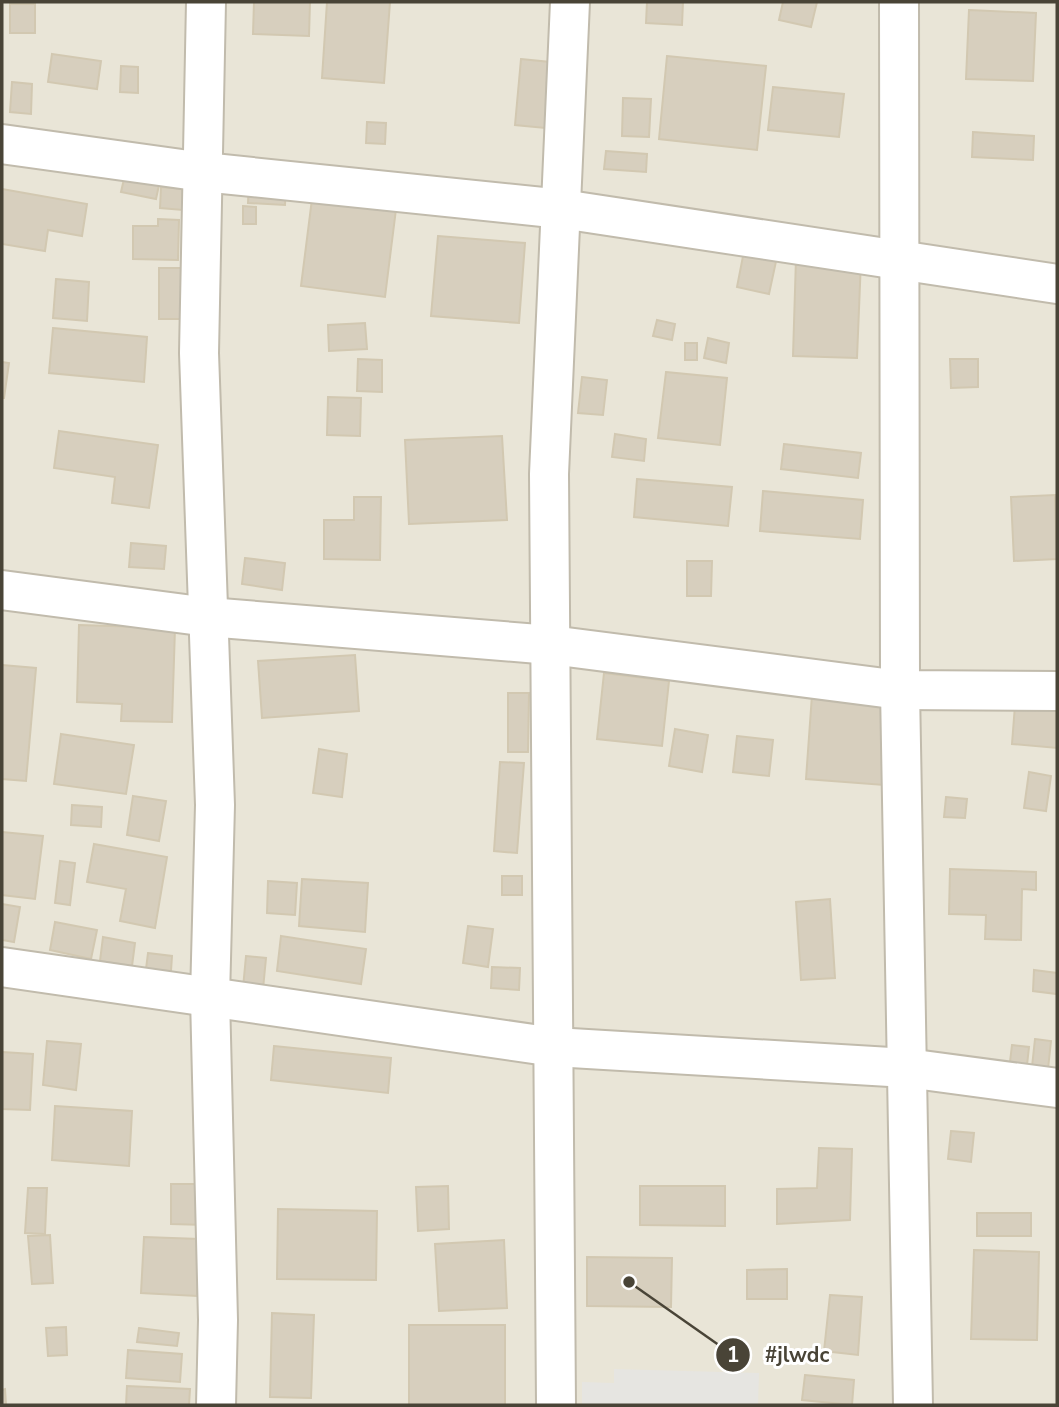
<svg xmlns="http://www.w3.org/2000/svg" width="1059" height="1407" font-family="'Nunito Sans',sans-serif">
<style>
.residential{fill:#e9e5d7}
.parking{fill:#e6e5e1}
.building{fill:#d7cfbe;stroke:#d2c8b1;stroke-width:2}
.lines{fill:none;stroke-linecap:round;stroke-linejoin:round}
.street-casing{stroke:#c1bbac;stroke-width:42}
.street{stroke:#fff;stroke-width:38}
.leader{fill:none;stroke:#494437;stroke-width:2.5}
.callout-dot{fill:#494437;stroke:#fff;stroke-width:2.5}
.mark-label{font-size:21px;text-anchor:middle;font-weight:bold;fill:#fff}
.callout-label{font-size:21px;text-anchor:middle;font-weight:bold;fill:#494437;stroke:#fff;stroke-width:6;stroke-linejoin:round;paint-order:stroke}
</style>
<rect width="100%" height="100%" fill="#f5f2e9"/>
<rect class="residential" x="2" y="2" width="1055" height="1403"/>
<path class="parking" d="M614,1369l145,4 -1,32h-176v-23l32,1z"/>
<g class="building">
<path d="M254,2h56l-1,34 -56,-2z"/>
<path d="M327,2h63l-6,81 -62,-5z"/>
<path d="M647,2h36l-1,23 -36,-2z"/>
<path d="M783,2h34l-6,25 -32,-7z"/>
<rect x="10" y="4" width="25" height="29"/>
<path d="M969,10l67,3 -3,68 -67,-2z"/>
<path d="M52,54l49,7 -4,28 -49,-7z"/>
<path d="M667,56l99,10 -9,84 -98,-11z"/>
<path d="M521,59l29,3 -5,66 -30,-3z"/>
<path d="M121,66l17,1v26l-18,-1z"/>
<path d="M12,82l20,2 -1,30 -21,-2z"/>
<path d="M773,87l71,7 -5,43 -71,-7z"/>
<path d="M623,98l28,1 -2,38 -27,-1z"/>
<path d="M367,122l19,1 -1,21 -19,-1z"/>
<path d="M973,132l61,4 -1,24 -61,-3z"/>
<path d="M606,151l41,3 -1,18 -42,-3z"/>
<path d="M124,179l35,6 -3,14 -35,-7z"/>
<path d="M249,180l37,3 -1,22 -37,-2z"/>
<path d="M161,187l23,2 -1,21 -23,-2z"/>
<path d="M2,189l85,15 -5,32 -34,-6 -3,21 -43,-7z"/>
<path d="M313,191l84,10 -12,96 -84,-11z"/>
<path d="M243,206l13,1v17h-13z"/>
<path d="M158,219l21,1 -1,40 -45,-1v-33h25z"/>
<path d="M438,236l87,7 -6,80 -88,-7z"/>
<path d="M745,246l33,6 -9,42 -32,-7z"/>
<path d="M796,258l65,2 -4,98 -64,-2z"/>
<path d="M159,268h26l-1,51h-25z"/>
<path d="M56,279l33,3 -2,39 -34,-3z"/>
<path d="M657,320l18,4 -3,16 -19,-4z"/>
<path d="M365,323l2,26 -38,2 -1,-26z"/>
<path d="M53,328l94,9 -3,45 -95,-9z"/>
<path d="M708,338l21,5 -3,20 -22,-5z"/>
<rect x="685" y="343" width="12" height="17"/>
<path d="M358,359l24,1v32l-25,-1z"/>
<path d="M950,359h28v28l-27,1z"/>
<path d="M2,362l7,1 -5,35h-2z"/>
<path d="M666,372l61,6 -7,67 -62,-7z"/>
<path d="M582,377l25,3 -4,35 -25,-2z"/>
<path d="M328,397l33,1 -1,38 -33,-1z"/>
<path d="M59,431l99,14 -9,63 -37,-5 3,-26 -61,-9z"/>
<path d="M615,434l31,5 -2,22 -32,-4z"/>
<path d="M502,436l5,84 -98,4 -4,-84z"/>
<path d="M784,444l77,9 -3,25 -77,-9z"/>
<path d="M637,479l95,8 -4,39 -94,-9z"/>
<path d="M763,491l100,9 -3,39 -100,-8z"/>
<path d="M1055,495l2,64 -43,2 -3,-64z"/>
<path d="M354,497h27l-1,63 -56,-1v-39h30z"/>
<path d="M131,543l35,3 -2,23 -35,-2z"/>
<path d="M245,558l40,5 -3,27 -40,-6z"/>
<path d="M687,561h25l-1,35h-24z"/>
<path d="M79,625l96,3 -3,94 -51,-1 1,-17 -45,-2z"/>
<path d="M355,655l4,56 -97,7 -4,-57z"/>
<path d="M2,665l34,3 -10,113 -24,-2z"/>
<path d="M604,673l65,8 -7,65 -65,-7z"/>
<path d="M508,693h21l-1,59h-20z"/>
<path d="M812,695l79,5 -7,85 -78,-6z"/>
<path d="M1015,705l42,4v39l-45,-4z"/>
<path d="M675,729l33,6 -6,37 -33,-6z"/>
<path d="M61,734l73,11 -8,49 -72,-10z"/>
<path d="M737,736l36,4 -4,36 -36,-4z"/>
<path d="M319,749l28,5 -5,43 -29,-4z"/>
<path d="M500,762l24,1 -7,90 -23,-2z"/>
<path d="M1029,772l22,4 -5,35 -22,-3z"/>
<path d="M133,796l33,5 -7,40 -32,-6z"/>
<path d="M946,797l21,2 -2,19 -21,-1z"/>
<path d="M72,805l30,2 -1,20 -30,-2z"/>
<path d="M2,832l41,4 -8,63 -33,-4z"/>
<path d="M94,844l73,13 -12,71 -35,-7 6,-32 -39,-7z"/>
<path d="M60,861l15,2 -5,42 -15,-2z"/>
<path d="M950,869l86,3v18l-14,-1 -1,51 -36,-1 1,-24 -37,-1z"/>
<rect x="502" y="876" width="20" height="19"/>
<path d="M302,879l66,4 -3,49 -66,-6z"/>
<path d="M268,881l29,2 -2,32 -28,-2z"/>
<path d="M830,899l5,79 -34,2 -5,-78z"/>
<path d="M2,904l18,3 -6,35 -12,-2z"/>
<path d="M55,922l42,8 -6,29 -41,-9z"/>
<path d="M468,926l25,3 -5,38 -25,-4z"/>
<path d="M281,936l85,13 -5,35 -84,-13z"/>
<path d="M103,937l32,6 -3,23 -32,-5z"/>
<path d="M148,953l24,3 -1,15 -25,-2z"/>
<path d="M246,956l20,2 -3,31 -20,-1z"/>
<path d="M492,967l28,1 -1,22 -28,-2z"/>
<path d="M1034,970l23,3v21l-24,-3z"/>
<path d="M1035,1039l16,2 -3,28 -16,-2z"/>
<path d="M47,1041l34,3 -5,46 -33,-5z"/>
<path d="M1012,1045l17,2 -2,18 -17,-3z"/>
<path d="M274,1046l117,12 -3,35 -117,-13z"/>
<path d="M2,1052l31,2 -3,56 -28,-1z"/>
<path d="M55,1106l77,5 -3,55 -77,-6z"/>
<path d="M951,1131l23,2 -3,29 -23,-3z"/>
<path d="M819,1148l33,1 -2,71 -73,4v-35l40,-1z"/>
<path d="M171,1184h35v41l-35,-1z"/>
<path d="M448,1186l1,43 -31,2 -2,-44z"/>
<path d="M640,1186h85v40l-85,-1z"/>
<path d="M28,1188h19l-2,46 -20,-1z"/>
<path d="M278,1209l99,2 -1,69 -99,-1z"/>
<rect x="977" y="1213" width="54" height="23"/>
<path d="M50,1235l3,48 -21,1 -4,-48z"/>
<path d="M144,1237l55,2 -2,57 -56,-3z"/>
<path d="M504,1240l3,68 -68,3 -4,-67z"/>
<path d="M974,1250l65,2 -2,88 -66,-1z"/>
<path d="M587,1257l85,1 -1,49 -84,-1z"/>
<path d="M787,1269v30h-40v-29z"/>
<path d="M830,1295l32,2 -4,58 -34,-4z"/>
<path d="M272,1313l42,2 -3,83 -41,-1z"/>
<rect x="409" y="1325" width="96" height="80"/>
<path d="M66,1327l1,28 -19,1 -2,-28z"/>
<path d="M139,1328l40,5 -2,13 -40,-4z"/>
<path d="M128,1350l54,4 -2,28 -54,-4z"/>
<path d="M805,1375l49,5 -2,25 -50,-5z"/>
<path d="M127,1386l63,3 -1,16h-63z"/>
<path d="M5,1389l1,16h-4v-15z"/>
</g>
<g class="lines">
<defs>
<g id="street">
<path d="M206,2l-7,351 16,452 -5,192 8,323 -2,85"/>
<path d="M899,2l1,688 13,715"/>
<path d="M2,144l201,28 359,37 495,75"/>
<path d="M2,590l206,27 343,28 349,45 157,1"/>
<path d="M2,967l552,80 353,21 150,20"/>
<path d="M556,1405l-7,-931 21,-472"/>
</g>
</defs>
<use href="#street" class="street-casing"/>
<use href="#street" class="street"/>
</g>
<path class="leader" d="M629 1282L733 1355"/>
<g class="callout-dot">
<circle cx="629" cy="1282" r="7"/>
<circle cx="733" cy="1355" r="18"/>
</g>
<g class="mark-label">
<text x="733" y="1362">1</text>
</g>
<g class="callout-label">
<text x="797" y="1362">#jlwdc</text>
</g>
<rect width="1059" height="1407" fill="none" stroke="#494437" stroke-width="7"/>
</svg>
